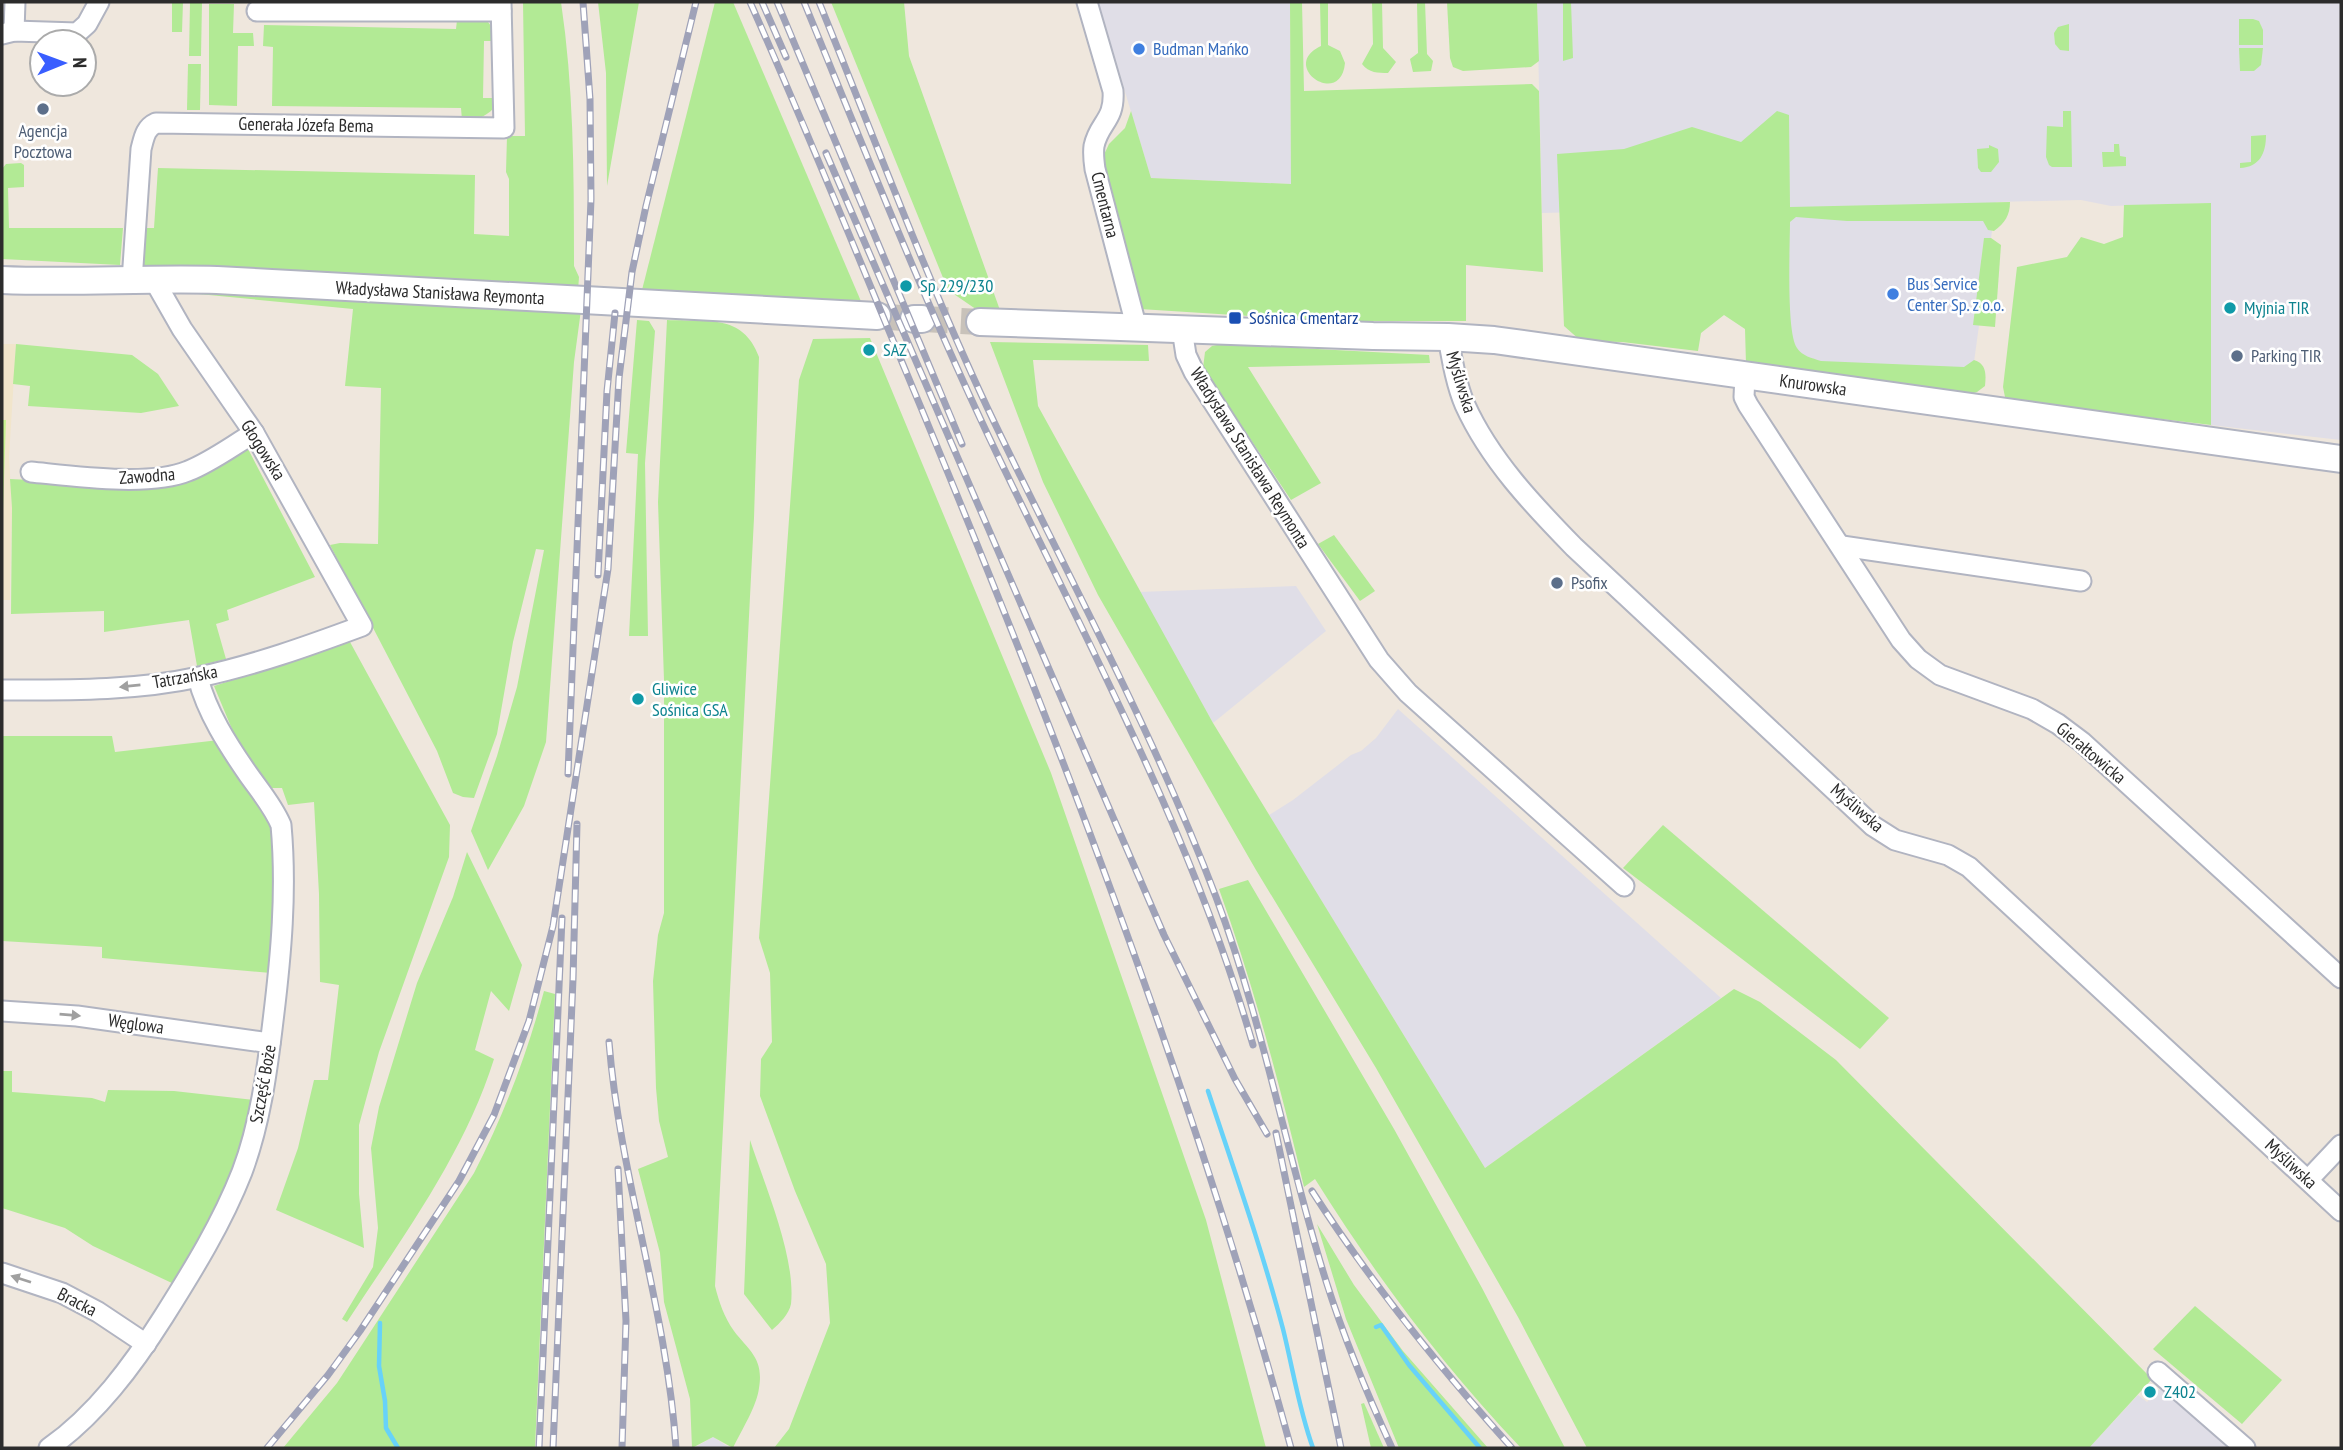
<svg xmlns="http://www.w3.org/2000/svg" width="2343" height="1450" font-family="'PT Sans Narrow',sans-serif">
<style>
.industrial{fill:#e0dee7}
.education{fill:#f1e5cb}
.green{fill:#b2ea95}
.pitch{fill:#c8f290}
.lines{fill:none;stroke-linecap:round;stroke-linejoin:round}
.stream{stroke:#67d2f9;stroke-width:4.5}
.secondary-tunnel{stroke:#c8c2ba;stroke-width:26;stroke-dasharray:26 13;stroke-linecap:butt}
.street-casing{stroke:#b1b4c1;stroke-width:23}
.secondary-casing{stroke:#b1b4c1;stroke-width:30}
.street{stroke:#fff;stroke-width:19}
.secondary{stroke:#fff;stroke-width:26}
.rail-casing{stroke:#9fa2b8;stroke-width:7}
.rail{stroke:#fff;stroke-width:4.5;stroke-dasharray:13;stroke-linecap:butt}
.oneway{fill:#a0a0a0}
.shop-dot{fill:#3f7fe0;stroke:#fff;stroke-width:2.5}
.service-dot{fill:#5c6f8a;stroke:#fff;stroke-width:2.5}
.culture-dot{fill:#0f9aa8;stroke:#fff;stroke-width:2.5}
.transit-dot{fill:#1a4fb4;stroke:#fff;stroke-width:2.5}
.labels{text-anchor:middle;stroke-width:5;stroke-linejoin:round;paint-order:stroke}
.shop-label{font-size:18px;fill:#366cbe;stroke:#fff;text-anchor:start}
.street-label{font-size:18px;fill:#2c2c2c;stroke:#fff}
.service-label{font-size:18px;fill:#4e5e75;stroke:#fff;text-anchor:start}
.culture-label{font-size:18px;fill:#0d838f;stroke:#fff;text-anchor:start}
.transit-label{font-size:18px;fill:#164399;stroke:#fff;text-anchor:start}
</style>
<rect width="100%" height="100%" fill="#efe7dd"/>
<g class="industrial">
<path d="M1098,2h192l1,182 -140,-6z"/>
<path d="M1537,2h804v438l-130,-15v-222l-100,3 -30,-6 -85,2 -26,189 -185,-26 -6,-158 -237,6z"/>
<path d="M1296,586l30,45 -113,92 -74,-131z"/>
<path d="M1398,709l323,289 -236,170 -216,-353 24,-15 58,-45 10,-4 15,-13z"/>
<path d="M2161,1388l69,60h-141l49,-53 9,7z"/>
<path d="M713,1437l17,11h-36z"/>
</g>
<path class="education" d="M2,344h14l-7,113 3,51 -2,92h-8z"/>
<g class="green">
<path d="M172,2h11l-1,30h-10z"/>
<path d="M190,2h12l-1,54h-12z"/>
<path d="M523,2h38c13,87 13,176 13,264l5,11 -1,14 -433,-21 -6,-8 3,-34h12l4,-60 317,7 -1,59 35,2v-57l-3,-7 1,-36h18z"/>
<path d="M598,2h41l-32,184 -1,-113z"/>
<path d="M715,2h18l130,304 -221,-16z"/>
<path d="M831,2h73l5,54 92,257 -18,1 -35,-24z"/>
<path d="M1290,2h12l2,89 228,-7 7,7 4,181 -77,-7v56h-169l-32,-4 -125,-8 -40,-146 9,-19 16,-16 6,-17 20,67 140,6z"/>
<path d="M1320,2h8v43l12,6 5,12c-4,46 -67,3 -24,-17z"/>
<path d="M1372,2h10l1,46 13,14 -8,11c-10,0 -19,0 -26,-9l11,-20z"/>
<path d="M1417,2h8l2,52 6,7 -2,10 -18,1 -3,-13 8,-6z"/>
<path d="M1447,2h90l2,59 -8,6 -68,4 -10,-4 -3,-9z"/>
<path d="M1563,2h8l2,56 -10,3z"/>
<path d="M209,4h25l-1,29h20l1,13h-16l-1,60 -28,-1z"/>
<path d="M2239,19h14l6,2 4,9v15h-24z"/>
<path d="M457,20l31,2 6,8 2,11h-12l-1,57h12l-1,10c-10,10 -18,12 -32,12l-1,-12 -189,-2 1,-59 -10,-1 1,-21 192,4z"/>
<path d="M2069,24v27l-9,-1 -5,-6 -1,-11 4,-6z"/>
<path d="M2239,48h24l-2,17 -7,6h-14z"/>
<path d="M188,64h13l-1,46h-13z"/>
<path d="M1777,111l12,4 1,92 220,-5c0,13 -5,21 -16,29l-6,-1 -5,-9h-136l-51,-4 -6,5c0,23 -4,111 7,126 5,8 15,10 24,13l143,6 10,-7c13,4 12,15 11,26l-8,6 -9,3 -222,-31 -1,-35 -21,-14 -23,18 -3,18 -76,-9 -41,-1 -17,-15 -7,-172 67,-5 68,-22 49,15z"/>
<path d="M2063,111h8l1,56h-20l-3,-2 -3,-8 1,-31 16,1z"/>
<path d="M2266,135c0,18 -6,32 -26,33v-5l11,-1v-26z"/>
<path d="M2114,144h5l1,12 6,1v9l-23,1 -1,-15h12z"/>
<path d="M1989,145l9,4 1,13 -8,10h-10l-3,-4 -1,-19 12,-1z"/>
<path d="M21,163l3,2v22l-16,1 1,40h114l-3,37 -118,-6v-90l4,-5z"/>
<path d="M2211,203v222l-197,-24 -9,-4 -2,-10 14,-120 50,-10 14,-20 23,7 19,-7 1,-32z"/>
<path d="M1984,238h7l10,7 -6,82 -22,-2z"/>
<path d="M189,290l392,20 -7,52 -28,380 -22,64 -36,64 -17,-39 26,-75 20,-69 27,-137 -8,-1 -23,93 -16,92 -23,64 -11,-1 -10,-4 -16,-42 -107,-206 10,-2 38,1 3,-156 -36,-2 8,-77 -165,-16z"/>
<path d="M637,320l12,1 6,10 -10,132 3,173h-19l9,-182 -12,-1z"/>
<path d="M667,320c39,2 76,-7 92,37l-5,161 -39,768c4,16 9,31 19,45 15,20 30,27 25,57 -2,18 -18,43 -26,60l-20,-11 -21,11 -2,-49 -26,-97 -4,-49 -22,-84 30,-12 -9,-36 -3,-33 -3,-107 5,-46 6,-22v-233l-6,-178z"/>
<path d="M870,338l181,435 155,447 60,228h-492l15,-19 41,-106 -4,-59 -31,-73 -35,-95 1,-37 11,-17 -2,-69 -11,-35 40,-558 14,-41z"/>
<path d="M990,342l158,3 1,16 -116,-1 5,46 175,317 272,445 249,-179 26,13 76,58 316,319 -63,69h-502l-69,-131 -142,-249 -120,-198 -158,-275 -55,-113z"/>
<path d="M16,344l116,11 26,19 21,32 -38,7 -113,-7 2,-20 -17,-2z"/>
<path d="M1222,344l207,11 1,8 -182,4 73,116 -30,17 -88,-132 2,-16 7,-6z"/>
<path d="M248,449l67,128 -88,33 2,10 -13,4 10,35 -29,7 -8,-46 -85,12v-21l-93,3 1,-106 -2,-29 120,6z"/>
<path d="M1334,535l41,56 -15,10 -42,-57z"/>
<path d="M350,642l100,183 -1,32 -70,195 -20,73v69l5,54 -88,-38 22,-62 16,-68h14l11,-95 -19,-3 -1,-88 -5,-92 -26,3 -6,-17h-17l-23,-35 -28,-67z"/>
<path d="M2,736h110l3,16 104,-12 51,78 5,36 -1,90 -3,29 -169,-15v-11l-100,-6z"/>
<path d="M1663,825l226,193 -29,31 -237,-181z"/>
<path d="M467,852l55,113 -13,46 -18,-20 -16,59 19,9c-30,96 -93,180 -147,263l-5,-3 31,-52 5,-39 -7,-80 8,-41 38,-124 36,-86z"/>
<path d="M1248,880l146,249 88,159 83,160h-44c-78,-82 -146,-173 -206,-269l-11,8c-24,-101 -50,-201 -85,-298z"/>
<path d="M544,991l11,3 -20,454h-252l54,-65 137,-210c30,-58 53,-119 70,-182z"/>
<path d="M2,1071h10v21l80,6 13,4 3,-12 66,1 80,9 -6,32 -25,69 -49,83 -81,-38 -28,-18 -63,-20z"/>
<path d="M750,1140c15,46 46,117 41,164 -2,10 -11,19 -19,26l-28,-36z"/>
<path d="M1317,1224l37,61 49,66 85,97h-89l-53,-129z"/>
<path d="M2195,1306l87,74 -40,44 -89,-75z"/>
<path d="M1364,1403l20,45h-13l-10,-44z"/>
</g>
<path class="pitch" d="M2,420h4l-4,121z"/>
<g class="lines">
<g class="stream">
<path d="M1208,1091c26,79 54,158 75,238 10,40 16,81 30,119"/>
<path d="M380,1323l-1,43 6,35 1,27 12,20"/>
<path d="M1376,1327l5,-2 28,40 71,83"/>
</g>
<g class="secondary-tunnel">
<path d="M877,316l37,3"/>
<path d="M922,319l58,3"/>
</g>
<defs>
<g id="street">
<path d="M1087,2l26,89c2,30 -14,31 -19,55 -1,7 0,16 1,23l42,160"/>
<path d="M257,11h244"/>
<path d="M14,31l1,-29"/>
<path d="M2,34l12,-3 63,2 10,-9 12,-22"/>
<path d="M132,281l9,-132c3,-11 4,-21 15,-26l348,5 -3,-126"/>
<path d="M1182,329l4,26 8,17 185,288 29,33 216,193"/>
<path d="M1448,337c4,22 8,47 17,68 25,55 68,100 109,142l299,279 22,14 53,15 21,12 372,344"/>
<path d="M1745,375l-1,22 4,8 153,235 17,19 22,16 92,34 26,15 24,18 259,236"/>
<path d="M31,472c41,4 119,15 157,-1 23,-9 44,-25 66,-38"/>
<path d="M1842,546l239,35"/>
<path d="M2,690c65,0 133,1 197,-13 56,-12 109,-31 163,-51l-108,-193 -72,-104 -28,-49"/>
<path d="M2,1011l75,5 193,27"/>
<path d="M2308,1180l33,-35"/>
<path d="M2,1273l60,20 36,19 48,32"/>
<path d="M2158,1372l87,76"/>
<path d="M49,1448c47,-33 84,-83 115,-132 29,-46 58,-93 78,-144 18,-48 25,-100 31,-151 8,-65 14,-130 8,-196 -8,-19 -21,-34 -33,-51 -20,-29 -41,-61 -50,-96"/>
</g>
<g id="secondary">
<path d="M2,280c72,3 143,-2 215,0l660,36"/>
<path d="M914,319h8"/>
<path d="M980,322l393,14 75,1 46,3 847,119"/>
</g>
</defs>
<use href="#street" class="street-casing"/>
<use href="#secondary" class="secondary-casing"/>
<use href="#street" class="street"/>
<use href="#secondary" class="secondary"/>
<defs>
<g id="rail">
<path d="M750,2c55,123 105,248 157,372 146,350 284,707 384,1074"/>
<path d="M762,2l24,55"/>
<path d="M777,2l185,442"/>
<path d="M804,2c62,151 122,304 193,452 93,194 196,383 256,591"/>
<path d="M819,2c55,135 106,273 168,405 77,163 165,321 229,490 47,125 70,256 110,384 18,57 41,113 66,167"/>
<path d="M826,153l338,782 71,144 32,55"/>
<path d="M598,575l9,-184 8,-78"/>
<path d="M568,774l23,-575 -1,-100 -7,-97"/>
<path d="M609,1042c11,137 58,269 67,406"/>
<path d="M1276,1133l65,315"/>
<path d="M618,1169l8,152 -4,127"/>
<path d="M1312,1191c59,92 127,176 200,257"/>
<path d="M267,1448l61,-73 32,-44 99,-150 35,-66 35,-94 24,-95 55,-357 11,-191 13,-106 14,-66 50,-204"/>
<path d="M539,1448l23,-530"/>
<path d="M553,1448l20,-469 4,-155"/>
</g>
</defs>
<use href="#rail" class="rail-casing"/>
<use href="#rail" class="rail"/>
</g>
<defs><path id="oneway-solid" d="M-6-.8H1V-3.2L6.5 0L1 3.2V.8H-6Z" transform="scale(1.75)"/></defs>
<g class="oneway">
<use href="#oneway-solid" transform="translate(130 686) rotate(174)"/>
<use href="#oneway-solid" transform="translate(70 1015) rotate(5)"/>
<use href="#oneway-solid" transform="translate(21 1279) rotate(-162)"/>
</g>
<g class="shop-dot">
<circle cx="1139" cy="49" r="7"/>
<circle cx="1893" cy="294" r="7"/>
</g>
<g class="service-dot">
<circle cx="43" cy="109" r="7"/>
<circle cx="2237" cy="356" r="7"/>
<circle cx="1557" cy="583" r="7"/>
</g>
<g class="culture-dot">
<circle cx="906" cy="286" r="7"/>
<circle cx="2230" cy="308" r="7"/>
<circle cx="869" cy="350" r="7"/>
<circle cx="638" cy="699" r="7"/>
<circle cx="2150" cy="1392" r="7"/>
</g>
<rect class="transit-dot" x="1228" y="311" width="14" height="14" rx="3.5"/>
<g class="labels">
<g class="shop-label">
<text x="1153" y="55">Budman Mańko</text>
<text x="1907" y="290">Bus Service<tspan x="1907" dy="21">Center Sp. z o.o.</tspan></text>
</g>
<g class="street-label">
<text transform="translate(306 125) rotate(1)" y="6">Generała Józefa Bema</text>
<text transform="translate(1105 205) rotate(76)" y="6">Cmentarna</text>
<text transform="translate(440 293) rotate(3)" y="6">Władysława Stanisława Reymonta</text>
<text transform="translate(1461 382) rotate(73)" y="6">Myśliwska</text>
<text transform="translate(1813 385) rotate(8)" y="6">Knurowska</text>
<text transform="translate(263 450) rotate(58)" y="6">Głogowska</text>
<text transform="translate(1250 458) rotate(58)" y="6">Władysława Stanisława Reymonta</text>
<text transform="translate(147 476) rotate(-4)" y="6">Zawodna</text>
<text transform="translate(185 677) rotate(-10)" y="6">Tatrzańska</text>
<text transform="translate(2091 753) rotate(40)" y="6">Gierałtowicka</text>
<text transform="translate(1857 808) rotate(41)" y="6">Myśliwska</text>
<text transform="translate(136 1024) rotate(8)" y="6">Węglowa</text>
<text transform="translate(263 1084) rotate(-80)" y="6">Szczęść Boże</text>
<text transform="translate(2291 1164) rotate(43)" y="6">Myśliwska</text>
<text transform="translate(77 1302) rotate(27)" y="6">Bracka</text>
</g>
<g class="service-label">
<text x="43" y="137" text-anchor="middle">Agencja<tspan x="43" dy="21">Pocztowa</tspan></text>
<text x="2251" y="362">Parking TIR</text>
<text x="1571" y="589">Psofix</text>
</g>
<g class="culture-label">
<text x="920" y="292">Sp 229/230</text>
<text x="2244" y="314">Myjnia TIR</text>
<text x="883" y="356">SAZ</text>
<text x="652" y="695">Gliwice<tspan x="652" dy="21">Sośnica GSA</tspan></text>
<text x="2164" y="1398">Z402</text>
</g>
<g class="transit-label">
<text x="1249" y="324">Sośnica Cmentarz</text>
</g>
</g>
<rect width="2343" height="1450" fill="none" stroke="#2c2c2c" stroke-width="7"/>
<g transform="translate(63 63) rotate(89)"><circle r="33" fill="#ffffff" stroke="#ababab" stroke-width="2"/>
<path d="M0-5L12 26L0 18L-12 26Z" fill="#395eff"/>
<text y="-10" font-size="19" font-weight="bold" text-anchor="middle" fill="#2c2c2c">N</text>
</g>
</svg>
